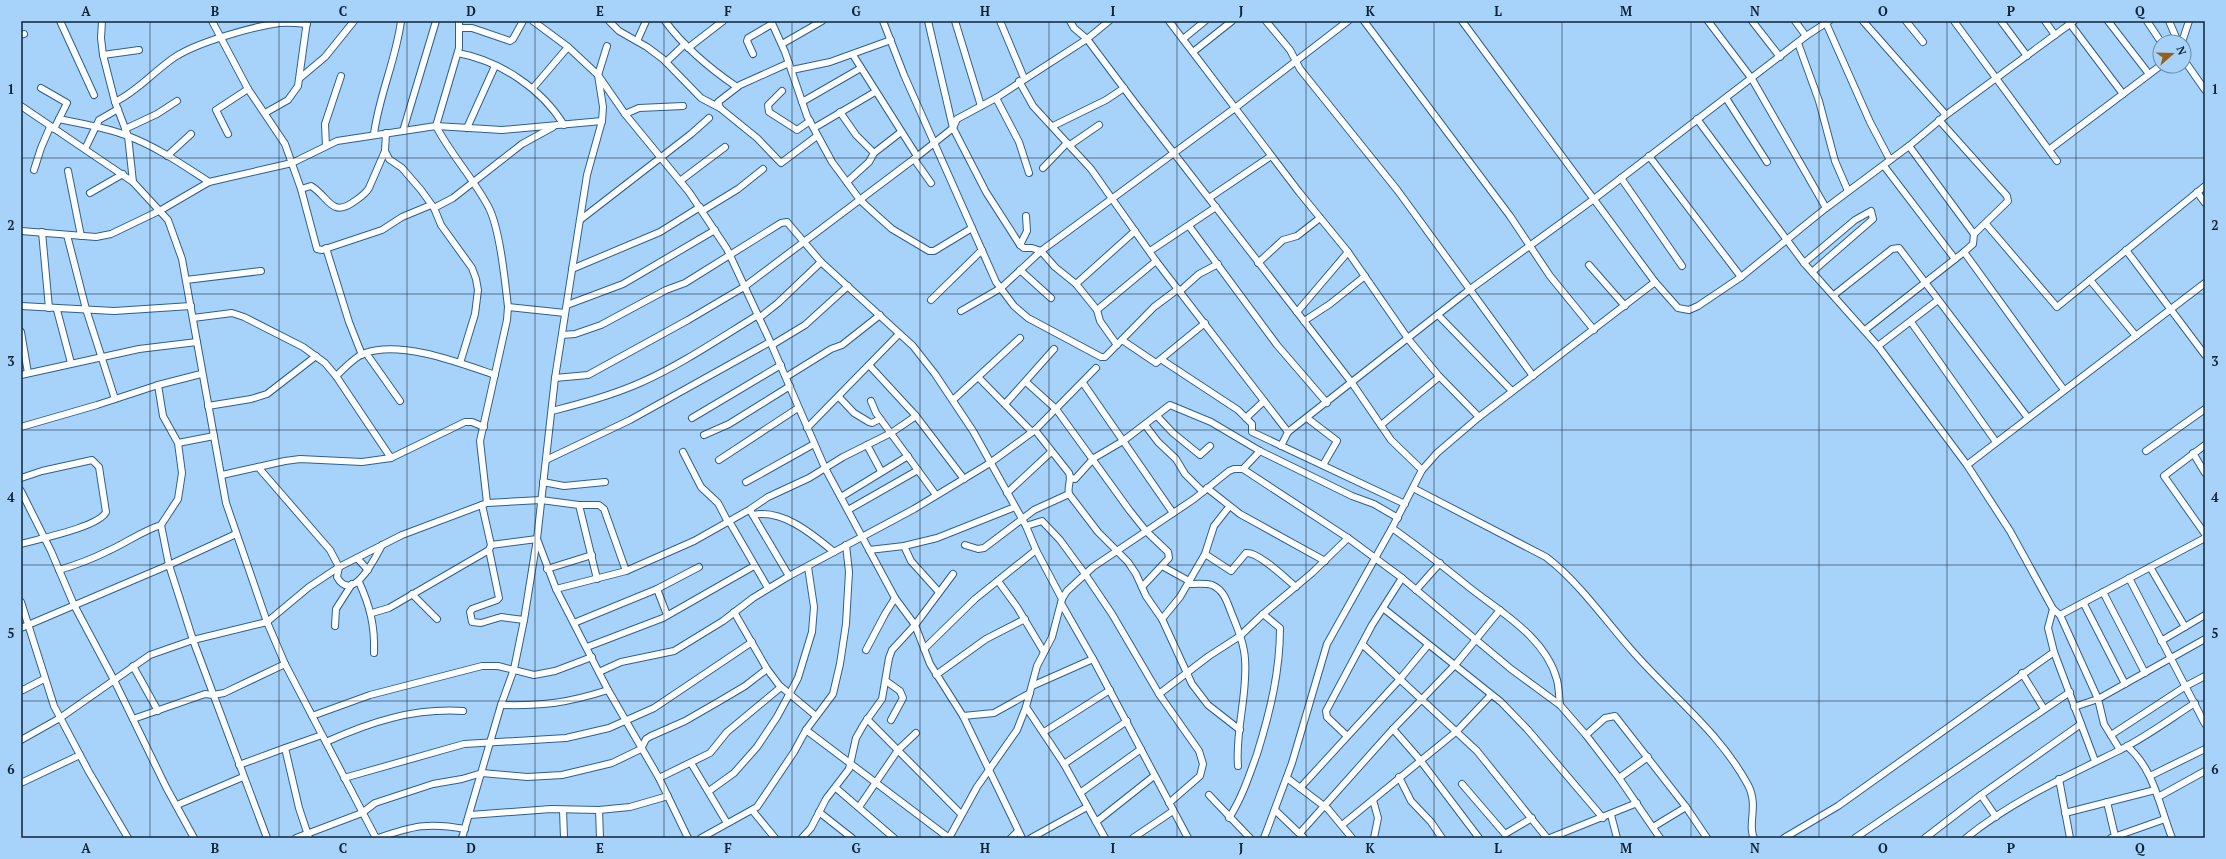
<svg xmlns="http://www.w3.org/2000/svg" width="2226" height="859" font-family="'PT Serif',serif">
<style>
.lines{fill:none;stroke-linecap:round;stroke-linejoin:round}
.minor-casing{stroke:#2d618d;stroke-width:8}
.minor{stroke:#fff;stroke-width:6}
.grid{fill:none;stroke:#0e2436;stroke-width:1;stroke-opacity:0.55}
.neatline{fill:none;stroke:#0e2436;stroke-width:1.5}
.grid-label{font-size:13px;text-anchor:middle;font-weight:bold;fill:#0e2436}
</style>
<rect width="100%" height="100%" fill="#a7d2fa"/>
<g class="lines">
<defs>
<g id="minor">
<path d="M60,21l34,74"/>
<path d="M102,21l-1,17 2,17 12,47 13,34 5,46"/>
<path d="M212,21l36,68 37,55 16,45 16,60 5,1 60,-20 20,-13 29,-12"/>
<path d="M459,21v27l-23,78c15,29 38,53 53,82 11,22 16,73 19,99l-1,13 -27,121 7,62"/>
<path d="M533,21l35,26 30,28 27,39 64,78 38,57 42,90 56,129 70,130 20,27 15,39 33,52 59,122"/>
<path d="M609,21l10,10 28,16 16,12 38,39 19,10"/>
<path d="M665,21c20,27 44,47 72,66"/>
<path d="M771,21l14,31 22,64 25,46 28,38 13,12 19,17 37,22h5l38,-23"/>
<path d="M883,21l21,54 92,207 18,24 14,12 73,39h4l49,-50 24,-18"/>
<path d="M928,21l25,107 33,64 34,53 4,3h8l9,3 14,16 21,17 21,26 3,11 17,24"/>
<path d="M955,21l26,85"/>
<path d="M1000,21l24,57"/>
<path d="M1070,21l4,7 13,11 48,64 169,218 48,62 39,57 31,30"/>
<path d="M1169,21l130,171 49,60 61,88 29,35 41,42"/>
<path d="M1266,21l24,29 10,19 98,122 135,185"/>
<path d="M1364,21l146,195 40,60 44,54"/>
<path d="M1462,21l193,261 23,26 11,2 9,-4 43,-29 85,-69 83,-62 37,-31 128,-94"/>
<path d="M1708,21l44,58 74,129"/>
<path d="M1752,21l28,36"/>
<path d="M1795,21l11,15"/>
<path d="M1863,21l83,94"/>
<path d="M1906,21l17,21"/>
<path d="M1954,21l103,140"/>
<path d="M2001,21l26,35"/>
<path d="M2045,21l10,14"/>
<path d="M2068,21l55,73"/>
<path d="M2108,21l41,53"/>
<path d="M2147,21l14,21"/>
<path d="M2169,21l9,21"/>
<path d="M1826,23l44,99 20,38"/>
<path d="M460,28h12l38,13 3,-2 10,-18"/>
<path d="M21,35l3,-1"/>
<path d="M1183,39l22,-18"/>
<path d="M637,41l9,-20"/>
<path d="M2182,42l7,-21"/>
<path d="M1798,43l21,58 16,60 13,30"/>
<path d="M782,44l40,-23"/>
<path d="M688,48l35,-27"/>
<path d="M1193,52l39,-31"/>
<path d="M458,53c42,8 83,35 106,72"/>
<path d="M753,54l-6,-13 1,-3 24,-14"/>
<path d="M103,55l36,-5"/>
<path d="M853,55l64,101"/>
<path d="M2184,60l21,30"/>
<path d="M666,62l19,-18"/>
<path d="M789,63l-49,22 -22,17 2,6 37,30 24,25 36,-27"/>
<path d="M792,70l38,-8 61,-22"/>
<path d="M300,78l25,-21 29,-36"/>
<path d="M1019,81l14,25 58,63 65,92 132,171 -7,14"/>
<path d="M41,88l26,15 -13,26"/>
<path d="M533,88l35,-41"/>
<path d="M782,91l-14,14 1,7 28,18 13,-9"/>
<path d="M996,98l23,44 10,31"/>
<path d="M1726,98l41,64"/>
<path d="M115,102c23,-11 39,-31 60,-45 23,-15 77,-30 104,-34 10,-1 19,0 28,1"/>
<path d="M802,102l59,-34"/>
<path d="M21,106l112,76 35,38 14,39 44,244 41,119 18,42 91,174"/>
<path d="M840,112l16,23 18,18 27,-21"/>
<path d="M265,113l23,-13 10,-14 9,-65"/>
<path d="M625,114l14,-6 44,-2"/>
<path d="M59,119c23,5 46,8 69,17 29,11 55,29 81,46"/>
<path d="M1697,119l107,144 74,83 89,119 43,66 43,78 7,6 145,-77"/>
<path d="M1053,126l53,-26 18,-12"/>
<path d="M467,128l28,-62"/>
<path d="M814,128l61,-36"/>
<path d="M125,129l32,-15 20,-13"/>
<path d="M403,131l33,-110"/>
<path d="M228,134l-12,-24 32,-21"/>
<path d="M374,134c5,-39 22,-74 27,-113"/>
<path d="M1070,145l29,-20"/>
<path d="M326,146l-1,-22 16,-48"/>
<path d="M1909,146l65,88"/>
<path d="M85,149l14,-29 19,-11"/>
<path d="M2050,149l110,-83"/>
<path d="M385,151l4,8 13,9 19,22 13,18 7,17 31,43 4,11 2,11 -3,24 -15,49"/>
<path d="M167,156l24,-22"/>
<path d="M1649,156l92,121"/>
<path d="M914,159l17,24"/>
<path d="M1884,166l71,93"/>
<path d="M1043,168l24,-25"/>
<path d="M34,170l7,-22 9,-21"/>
<path d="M68,171l13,65"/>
<path d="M1621,178l61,88"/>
<path d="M680,181l45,-34"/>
<path d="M847,182l22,-20 5,-9"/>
<path d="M301,189l10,-3c17,10 20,31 41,17 7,-5 13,-8 17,-15l16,-37 1,-18"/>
<path d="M2197,192l8,11"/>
<path d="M90,193l33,-19"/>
<path d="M1209,198l62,-42"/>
<path d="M434,208l19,-10 69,-54 31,-17"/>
<path d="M702,211l36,-22 25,-20"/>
<path d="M580,220l111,-86 18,-16"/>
<path d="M1986,224l71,83 148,-121"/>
<path d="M1189,226l88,119 50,58"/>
<path d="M21,231l75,6 15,-3 50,-24 48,-28 83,-19 45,-22 99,-15 66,4 100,-9"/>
<path d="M42,232l7,76"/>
<path d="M67,235l19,74 29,90"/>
<path d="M1020,245l7,-14 -1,-15"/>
<path d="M326,248l23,74 13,33"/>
<path d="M2126,250l79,105"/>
<path d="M1150,251l66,-44"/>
<path d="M1964,252l100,138"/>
<path d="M1258,263l25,-23 14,-4 23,-18"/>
<path d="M1804,263l51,-43 16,-9 2,8 -61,53"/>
<path d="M1589,265l36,41"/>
<path d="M572,269l88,-37 40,-25"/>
<path d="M1020,270l31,28"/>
<path d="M186,280l75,-9"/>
<path d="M2090,280l46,56"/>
<path d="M1076,284l59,-53"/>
<path d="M1180,291l19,-17 19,-10"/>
<path d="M1834,295l58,-46 7,-1 129,170"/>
<path d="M931,300l51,-50"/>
<path d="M567,305l56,-21 92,-54"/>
<path d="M21,306l93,5 77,-5"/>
<path d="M508,307l57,6"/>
<path d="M57,310l14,53"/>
<path d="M1097,310l59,-49"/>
<path d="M961,311l40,-23 40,-37 194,-143 113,-87"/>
<path d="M1297,312l51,-60"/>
<path d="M1439,316l73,75"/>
<path d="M193,318l39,-5 12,4 59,30 22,16 11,13 55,82"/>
<path d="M759,318l19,-15 43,-41"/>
<path d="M1304,321l26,-17 35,-28"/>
<path d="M1911,322l85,120"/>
<path d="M1865,330l99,-78 9,-8 1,-10 34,-33 -1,-5 -68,-76"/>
<path d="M21,332l7,41"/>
<path d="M562,335l13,-1 26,-9 65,-35 19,-7 96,-60 6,-1 34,40 92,84 22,28 38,57 53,95 10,24 26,49"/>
<path d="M1122,340l34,23 49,-40"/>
<path d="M772,345l33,-20 43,-39"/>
<path d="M1878,346l60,-46"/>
<path d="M366,353l34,48"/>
<path d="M1162,360l76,50 14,14v8l153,72"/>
<path d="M869,365l47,51 48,63"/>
<path d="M21,375l118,-26 58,-7"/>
<path d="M336,376c9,-8 18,-19 29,-23 36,-13 95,10 130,22"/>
<path d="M786,377l45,-28 11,-4 38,-30"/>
<path d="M555,378l33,-3 100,-55 56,-33 170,-128 39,-31 4,-9 39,-21 91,-59 22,-18"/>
<path d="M979,378l53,54"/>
<path d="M1026,382l30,27 74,102 16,20 22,21 1,6 -27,29"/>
<path d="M1083,383l90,130"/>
<path d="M158,385l5,31 15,27 4,30 -4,26 -17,26 8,40 24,75 74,198"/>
<path d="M839,397l15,16 15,9 3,1 8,-4"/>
<path d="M954,399l66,-61"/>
<path d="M871,401l5,12 60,82"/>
<path d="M1005,404l49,-55"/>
<path d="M208,406l43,-7 16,-5 49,-38"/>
<path d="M552,411c31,-8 61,-16 90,-29 40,-18 78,-44 116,-67"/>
<path d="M1157,416l16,17 27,22 10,-9"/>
<path d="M692,418l89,-53"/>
<path d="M1246,418l18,-17"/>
<path d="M1307,418l30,23 -14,24"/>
<path d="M1145,425l13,17 18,17 9,15 18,18"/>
<path d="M1381,425l58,-48"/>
<path d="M21,427l76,-22 61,-20 43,-11"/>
<path d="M807,428l92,-94"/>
<path d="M1035,430l34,43c3,8 -2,13 0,21l29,38 30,30 8,12 10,22 16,23 30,65 16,21 32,25"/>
<path d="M1288,432l181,-142 125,-91 212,-163 23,-15"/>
<path d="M704,435l25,-11 61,-38"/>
<path d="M178,443l36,-7"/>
<path d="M867,445l14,26"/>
<path d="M2205,445l-41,31 41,58"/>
<path d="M2146,451l59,-42"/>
<path d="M683,452l18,35 17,16 10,19"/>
<path d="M2193,453l12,20"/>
<path d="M546,460l84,-40 140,-78"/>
<path d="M719,460l79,-52"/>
<path d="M1967,465l238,-182"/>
<path d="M258,467l72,83 9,17 -2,10c16,28 39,-21 45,-32"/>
<path d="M1243,469l17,-18"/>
<path d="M222,475l63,-14 15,-2 62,3 29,-4 74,-36h7l12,5"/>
<path d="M21,478l21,-7 50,-11 7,7 7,45c-7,15 -68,27 -85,32"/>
<path d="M1071,478l4,1 19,-21 29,-17 47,-36 41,17 49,29 92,45 22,8 24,14"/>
<path d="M543,482l21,4 41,-4"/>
<path d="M746,482l68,-38"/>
<path d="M1207,488l33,26 85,47"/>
<path d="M1413,488l133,69c35,27 60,65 89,97 38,43 85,79 113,131 11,21 -1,40 6,53"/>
<path d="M21,491l30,60 23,54 40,75 52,107 28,51"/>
<path d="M1007,493l44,-41"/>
<path d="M841,497l67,-41"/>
<path d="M579,505h20l5,4 22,62"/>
<path d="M848,510l70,-40"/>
<path d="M751,512l38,64"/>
<path d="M753,515c30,-6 59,19 81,37"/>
<path d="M729,521l39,67"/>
<path d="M1026,526l16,-5 18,19 25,34 27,40 47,80 40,57 4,13 -3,12 -31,27"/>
<path d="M1392,528c27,19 52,39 78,60 32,25 76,50 87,92 2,8 2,17 3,25"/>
<path d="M491,545l46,-6 19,50 52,101 51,88 29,60"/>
<path d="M965,545l13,4 6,-1 50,-38 35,-16"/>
<path d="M904,546l7,15 27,30"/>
<path d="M489,550l10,48 -2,2 -25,9 -2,3 2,10 9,1 20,-6 23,3"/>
<path d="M869,550l35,-4 33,-8 78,-31"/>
<path d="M1205,554l26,17 15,-18c12,-2 40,26 50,34"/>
<path d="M357,558l11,12"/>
<path d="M1162,566l27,15"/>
<path d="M2150,567l35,60"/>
<path d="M547,569l45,-14"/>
<path d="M59,570c17,-5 33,-11 49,-19 18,-8 34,-20 53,-26"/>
<path d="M2129,578l76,146"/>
<path d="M998,581l19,26 27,45"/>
<path d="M359,582c11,24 16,44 15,71"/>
<path d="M1188,584c7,0 17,-1 24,1 12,5 15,17 19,27 6,15 13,31 14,47 3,36 -10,71 -7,107"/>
<path d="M556,589l70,-18 68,-30 55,-31 19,-13 41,-19 34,-21 48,-24 25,-17"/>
<path d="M657,589l10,26"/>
<path d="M1416,590l24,-27"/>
<path d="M2103,592l42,81"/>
<path d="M412,594l25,25"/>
<path d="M21,602l33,104 35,66 39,66"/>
<path d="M1061,603l32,56 95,179"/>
<path d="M2084,604l41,80"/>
<path d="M1383,608l118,94 27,28 75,88"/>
<path d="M2053,609l-5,19 6,24 41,109"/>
<path d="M734,612l33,57 12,16 37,31"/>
<path d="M372,613l17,-5 100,-58 2,-5 -9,-40"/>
<path d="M2060,615l38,84 6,25 16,26"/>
<path d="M1162,619l18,-22 25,-43 9,-28 15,-19"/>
<path d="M574,623l83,-34 42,-22"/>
<path d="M335,626l1,-17 16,-25"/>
<path d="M21,628l148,-63 67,-31"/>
<path d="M2161,641l44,-26"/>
<path d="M1362,644l115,107 70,87"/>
<path d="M587,647l76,-29 91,-52"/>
<path d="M924,649l51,-50 61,-49"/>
<path d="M866,650l19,-36 10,-16"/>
<path d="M133,666l25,45"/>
<path d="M599,672l22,-10 53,-11 49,-30 30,-23 36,-22 125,-67 76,-46 45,-33 61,-62"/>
<path d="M2022,673l22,36"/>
<path d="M936,675l50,-36 39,-20"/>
<path d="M886,681l14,10 3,7 -12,22"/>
<path d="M1032,686l61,-27"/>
<path d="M21,691l23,-12"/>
<path d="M1159,694l50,-38 31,-20 23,-22 49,-41 36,-35"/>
<path d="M501,705c43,1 66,-2 107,-15"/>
<path d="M1026,707l38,57 41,74"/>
<path d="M2074,707l24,-8 107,-60"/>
<path d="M312,716l58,-21 112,-29h16l36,9 21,-4 37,-14"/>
<path d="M963,716l31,-3 36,-20"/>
<path d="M133,719l72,-25 8,1 11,-2 61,-29"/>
<path d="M867,719l94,95"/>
<path d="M1393,729l27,31 59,78"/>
<path d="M806,730l143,108"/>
<path d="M1044,732l66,-42"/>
<path d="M1586,735l19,-17 10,-2 71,91 21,31"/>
<path d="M2111,735l75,-49 19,-10"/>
<path d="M1347,736l-20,-19 -1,-6 46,-86 30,-47"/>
<path d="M21,740l39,-22 90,-63 43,-15 74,-18 42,-35 30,-20 63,-32 85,-32 54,-3 38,5 18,74"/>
<path d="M326,742c44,-20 87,-34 137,-31"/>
<path d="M2127,746c27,23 32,59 45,92"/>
<path d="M691,763l36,60"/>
<path d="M1064,764l63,-43"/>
<path d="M239,765l46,-17"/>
<path d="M2150,776l55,-27"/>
<path d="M1399,777l12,24 20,21 11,16"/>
<path d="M344,778l120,-34 102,-6 43,-10 45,-20 98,-66"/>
<path d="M659,778l51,-25 17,-21 54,-45"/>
<path d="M1287,778l41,31 24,29"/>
<path d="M1619,778l29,-21"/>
<path d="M2059,779l11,59"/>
<path d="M21,783l59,-28"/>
<path d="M1462,784l43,50 27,-16"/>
<path d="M836,788l58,50"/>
<path d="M1300,788l100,-109 28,-34"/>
<path d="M709,791l25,-18 23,-26 20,-30 21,-39 14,-46 2,-25 -6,-40"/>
<path d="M1080,793l61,-44"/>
<path d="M1209,795l41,43"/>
<path d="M1981,795l15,22"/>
<path d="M2158,797l47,-26"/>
<path d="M1373,800l5,18 -4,20"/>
<path d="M2107,802l8,34"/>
<path d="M177,805l66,-28"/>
<path d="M859,807l39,-57 18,-17"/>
<path d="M563,810l1,28"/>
<path d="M599,810l1,28"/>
<path d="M752,810l23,28"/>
<path d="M1275,810l29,28"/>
<path d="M819,812l33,26"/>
<path d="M2065,813l90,-23"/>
<path d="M470,815l81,-6 48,1 31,-3 38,-11"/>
<path d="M1611,815l6,23"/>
<path d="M1229,818c13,-20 20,-42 28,-64 13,-42 23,-82 23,-126l-17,-14"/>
<path d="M1096,822l58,-46"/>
<path d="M1342,825l115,-94 34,-36"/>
<path d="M1653,827l33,-20"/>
<path d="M1300,833l93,-104 62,-64 45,-55"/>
<path d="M296,838l66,-25 13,-10 58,-19 29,-5 20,-6 45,4 35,-2 50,-12 29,-14 5,-10 5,-3 34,-15 33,-19 27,-16 22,-17"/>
<path d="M309,838l-10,-30 -14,-60 37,-13"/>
<path d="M378,838c35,-12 50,-16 87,-9"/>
<path d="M462,838l39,-133 13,-36 10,-49 13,-81 18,-161 32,-203 15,-54 1,-14 -5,-32 9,-29"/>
<path d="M701,838l56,-31 37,-55 12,-22 27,-36 7,-30 6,-40 3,-52 -3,-27"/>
<path d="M802,838l9,-10 15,-29 23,-30 7,-31 8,-14 18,-25 7,-41 3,-8 23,-25 38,-51"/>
<path d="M949,838l28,-51 40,-57 9,-23 11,-41 15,-29 10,-38 5,-8 26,-24 101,-68 35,-28 5,-2h9l105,69 54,40 109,91 49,36 26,30 33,43 41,60"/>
<path d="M1011,838l7,-7"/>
<path d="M1031,838l56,-31"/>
<path d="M1133,838l40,-27"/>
<path d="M1264,838l28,-75 35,-119 65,-116 30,-58 15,-17 42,-36 176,-135"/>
<path d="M1550,838l87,-35"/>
<path d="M1784,838l54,-32 216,-154"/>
<path d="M1855,838l215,-146"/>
<path d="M1925,838l56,-43 100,-71"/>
<path d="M1966,838c46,-37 101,-62 154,-88 26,-13 50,-31 75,-47"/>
<path d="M2111,838l54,-19"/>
</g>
</defs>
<use href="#minor" class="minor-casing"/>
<use href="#minor" class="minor"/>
</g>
<path class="grid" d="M150,21v817M279,21v817M407,21v817M535,21v817M664,21v817M792,21v817M920,21v817M1049,21v817M1177,21v817M1306,21v817M1434,21v817M1562,21v817M1691,21v817M1819,21v817M1947,21v817M2076,21v817M21,158h2184M21,294h2184M21,430h2184M21,565h2184M21,701h2184"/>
<rect width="2226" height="859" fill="none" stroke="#a7d2fa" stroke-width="44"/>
<g transform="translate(2172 54) rotate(70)"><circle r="19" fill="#a7d2fa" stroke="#6a8cac"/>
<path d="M0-3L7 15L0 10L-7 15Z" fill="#97601a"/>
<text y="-6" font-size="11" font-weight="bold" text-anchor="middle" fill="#0e2436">N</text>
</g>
<rect x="22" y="22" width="2182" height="815" class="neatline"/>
<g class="grid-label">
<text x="86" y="16">A</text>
<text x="215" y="16">B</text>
<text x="343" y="16">C</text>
<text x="471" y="16">D</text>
<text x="600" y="16">E</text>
<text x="728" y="16">F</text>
<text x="856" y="16">G</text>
<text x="985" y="16">H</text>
<text x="1113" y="16">I</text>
<text x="1241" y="16">J</text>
<text x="1370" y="16">K</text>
<text x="1498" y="16">L</text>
<text x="1626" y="16">M</text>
<text x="1755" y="16">N</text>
<text x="1883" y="16">O</text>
<text x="2011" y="16">P</text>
<text x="2140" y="16">Q</text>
<text x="11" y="94">1</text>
<text x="2215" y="94">1</text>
<text x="11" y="230">2</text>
<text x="2215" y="230">2</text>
<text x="11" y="366">3</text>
<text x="2215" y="366">3</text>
<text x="11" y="502">4</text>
<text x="2215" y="502">4</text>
<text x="11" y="638">5</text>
<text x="2215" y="638">5</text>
<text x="11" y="774">6</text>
<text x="2215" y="774">6</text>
<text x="86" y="853">A</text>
<text x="215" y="853">B</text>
<text x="343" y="853">C</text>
<text x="471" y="853">D</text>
<text x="600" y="853">E</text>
<text x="728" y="853">F</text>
<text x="856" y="853">G</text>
<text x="985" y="853">H</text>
<text x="1113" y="853">I</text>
<text x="1241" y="853">J</text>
<text x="1370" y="853">K</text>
<text x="1498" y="853">L</text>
<text x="1626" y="853">M</text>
<text x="1755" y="853">N</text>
<text x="1883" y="853">O</text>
<text x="2011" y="853">P</text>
<text x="2140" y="853">Q</text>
</g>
</svg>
